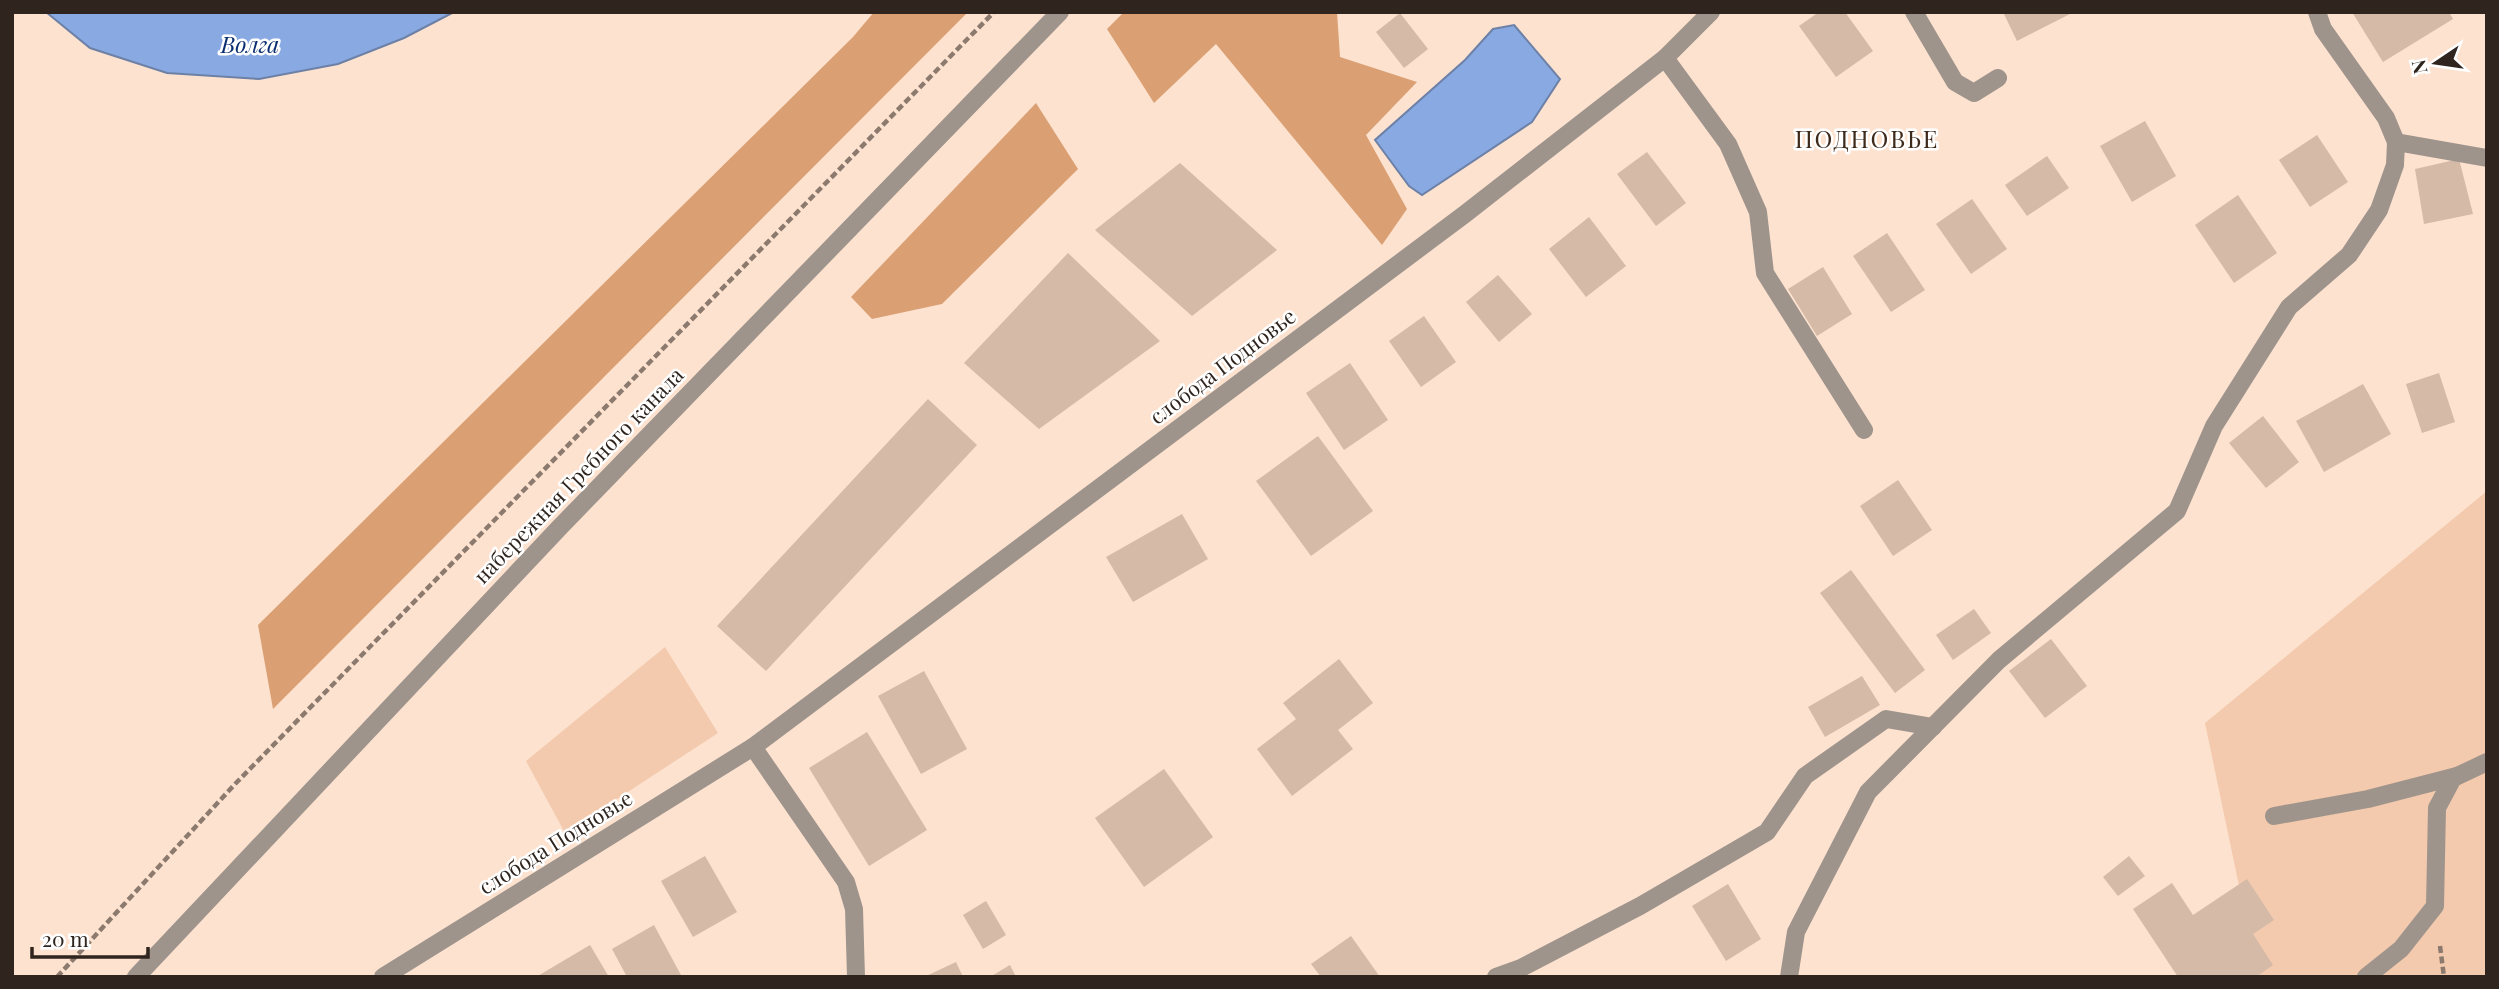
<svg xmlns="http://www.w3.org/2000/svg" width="2499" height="989" font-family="'Playfair Display',serif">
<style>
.green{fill:#f3caad}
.forest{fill:#daa074}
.water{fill:#88a9e2;stroke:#6d81a7;stroke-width:2}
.building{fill:#d4baa7}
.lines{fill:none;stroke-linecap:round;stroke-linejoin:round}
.path{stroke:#8c7a6e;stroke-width:4.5;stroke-dasharray:7 3.5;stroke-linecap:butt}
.minor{stroke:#9f948c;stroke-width:18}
.labels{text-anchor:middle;stroke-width:5;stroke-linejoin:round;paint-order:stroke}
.street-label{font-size:21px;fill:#2f251e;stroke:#fff}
.water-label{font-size:23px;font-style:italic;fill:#092e6f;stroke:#fff}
.quarter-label{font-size:24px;letter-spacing:2px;fill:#3e2a1b;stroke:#fff}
</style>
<rect width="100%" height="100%" fill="#fde2cf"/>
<g class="green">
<path d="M2487,491v486h-229l-53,-254z"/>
<path d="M665,647l53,86 -153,100 -39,-72z"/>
</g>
<g class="forest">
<path d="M874,12h94l-695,697 -15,-84 595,-588z"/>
<path d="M1124,12h213l3,45 77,25 -51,53 41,74 -25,36 -166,-201 -62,59 -47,-74z"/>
<path d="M1036,103l42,66 -136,135 -70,15 -21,-22z"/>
</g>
<g class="water">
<path d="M46,12h408l-50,26 -66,26 -79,15 -92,-6 -77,-25z"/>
<path d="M1514,25l46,54 -28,43 -110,73 -13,-9 -34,-46 90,-80 28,-31z"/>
</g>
<g class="building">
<path d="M1819,12h26l28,39 -37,26 -37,-51z"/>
<path d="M2003,12h66l1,2 -53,27z"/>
<path d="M2352,12h97l4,7 -70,43z"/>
<path d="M1400,13l28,36 -24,19 -28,-36z"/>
<path d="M2145,121l31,55 -44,26 -32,-56z"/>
<path d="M2317,135l31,47 -38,25 -31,-47z"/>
<path d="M1647,152l39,51 -30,23 -39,-52z"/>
<path d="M2047,156l22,32 -42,28 -22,-31z"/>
<path d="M2459,159l14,55 -49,10 -9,-55z"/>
<path d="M1180,163l97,87 -85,66 -97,-86z"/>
<path d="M2238,195l39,58 -43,30 -39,-58z"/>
<path d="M1972,199l35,50 -36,25 -35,-50z"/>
<path d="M1589,217l37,49 -40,31 -37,-48z"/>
<path d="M1887,233l38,57 -34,22 -38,-56z"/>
<path d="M1068,253l92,88 -121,88 -75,-66z"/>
<path d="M1823,267l29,47 -35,22 -29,-47z"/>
<path d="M1498,275l34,39 -33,28 -33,-40z"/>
<path d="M1424,316l32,46 -35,25 -32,-46z"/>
<path d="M1350,363l38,57 -44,30 -38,-57z"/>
<path d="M2439,373l16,49 -33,11 -16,-49z"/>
<path d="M2363,384l28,50 -67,38 -28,-51z"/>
<path d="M928,399l49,46 -211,226 -49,-45z"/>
<path d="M2263,416l36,46 -33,26 -37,-45z"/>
<path d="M1318,436l55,75 -62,45 -55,-75z"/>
<path d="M1898,480l34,50 -39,26 -33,-50z"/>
<path d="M1182,514l26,45 -75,43 -27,-45z"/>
<path d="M1851,570l74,100 -30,23 -75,-100z"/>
<path d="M1974,609l17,24 -38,27 -17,-25z"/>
<path d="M2051,639l36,47 -42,32 -36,-47z"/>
<path d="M1339,659l34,44 -35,27 15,19 -61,47 -35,-47 39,-30 -13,-16z"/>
<path d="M924,671l43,78 -46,25 -43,-78z"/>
<path d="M1862,676l18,29 -55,32 -17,-30z"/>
<path d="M867,732l60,98 -58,36 -60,-98z"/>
<path d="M1164,769l49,68 -69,50 -49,-69z"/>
<path d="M705,856l32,56 -44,25 -32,-56z"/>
<path d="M2129,856l16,20 -27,20 -15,-19z"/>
<path d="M2247,879l27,41 -21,14 20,31 -17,12h-78l-45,-68 39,-26 21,32z"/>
<path d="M1728,884l33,55 -35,22 -34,-55z"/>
<path d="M986,901l20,34 -23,14 -20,-34z"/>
<path d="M654,925l28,52h-55l-15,-28z"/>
<path d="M1351,936l29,41h-59l-10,-13z"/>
<path d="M590,945l19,32h-73z"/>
<path d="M956,962l7,15h-39z"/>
<path d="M1010,965l6,12h-26z"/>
</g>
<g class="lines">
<g class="path">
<path d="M2440,946l4,31"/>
<path d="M57,977l179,-194 758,-771"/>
</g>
<g class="minor">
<path d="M1914,12l41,70 19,11 24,-15"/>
<path d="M1665,58l63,86 30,68 7,61 99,157"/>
<path d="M2396,142l91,16"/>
<path d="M753,747l93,135 8,27 2,68"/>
<path d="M2274,816l94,-17 89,-23"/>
<path d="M136,977l424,-450 500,-515"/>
<path d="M383,977l370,-230 712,-533 200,-156 46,-46"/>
<path d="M1496,977l25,-9 119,-62 127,-74 38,-56 81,-57 47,8"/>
<path d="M1789,977l7,-45 72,-140 131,-132 178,-149 37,-85 75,-119 60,-52 30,-45 16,-45 1,-23 -10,-24 -63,-89 -6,-17"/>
<path d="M2366,977l35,-28 34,-43 2,-98 16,-30 34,-16"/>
</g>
</g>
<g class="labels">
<g class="street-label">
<text transform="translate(1223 367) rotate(-37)" y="7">слобода Подновье</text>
<text transform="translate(579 476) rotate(-46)" y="7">набережная Гребного канала</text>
<text transform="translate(556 843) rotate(-32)" y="7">слобода Подновье</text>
</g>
<g class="water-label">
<text x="250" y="53">Волга</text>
</g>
<g class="quarter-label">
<text x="1867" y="148">ПОДНОВЬЕ</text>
</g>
</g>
<rect width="2499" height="989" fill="none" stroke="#2f251e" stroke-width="28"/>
<g transform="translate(2436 63) rotate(257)" stroke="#ffffff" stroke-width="5" paint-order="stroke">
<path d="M0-5L12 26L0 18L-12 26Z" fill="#2f251e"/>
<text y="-10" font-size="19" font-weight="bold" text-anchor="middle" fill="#2f251e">N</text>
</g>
<path d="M32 947v10h116v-10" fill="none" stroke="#2f251e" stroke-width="3.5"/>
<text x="42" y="947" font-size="21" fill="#2f251e" stroke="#ffffff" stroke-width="5" paint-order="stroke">20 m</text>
</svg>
